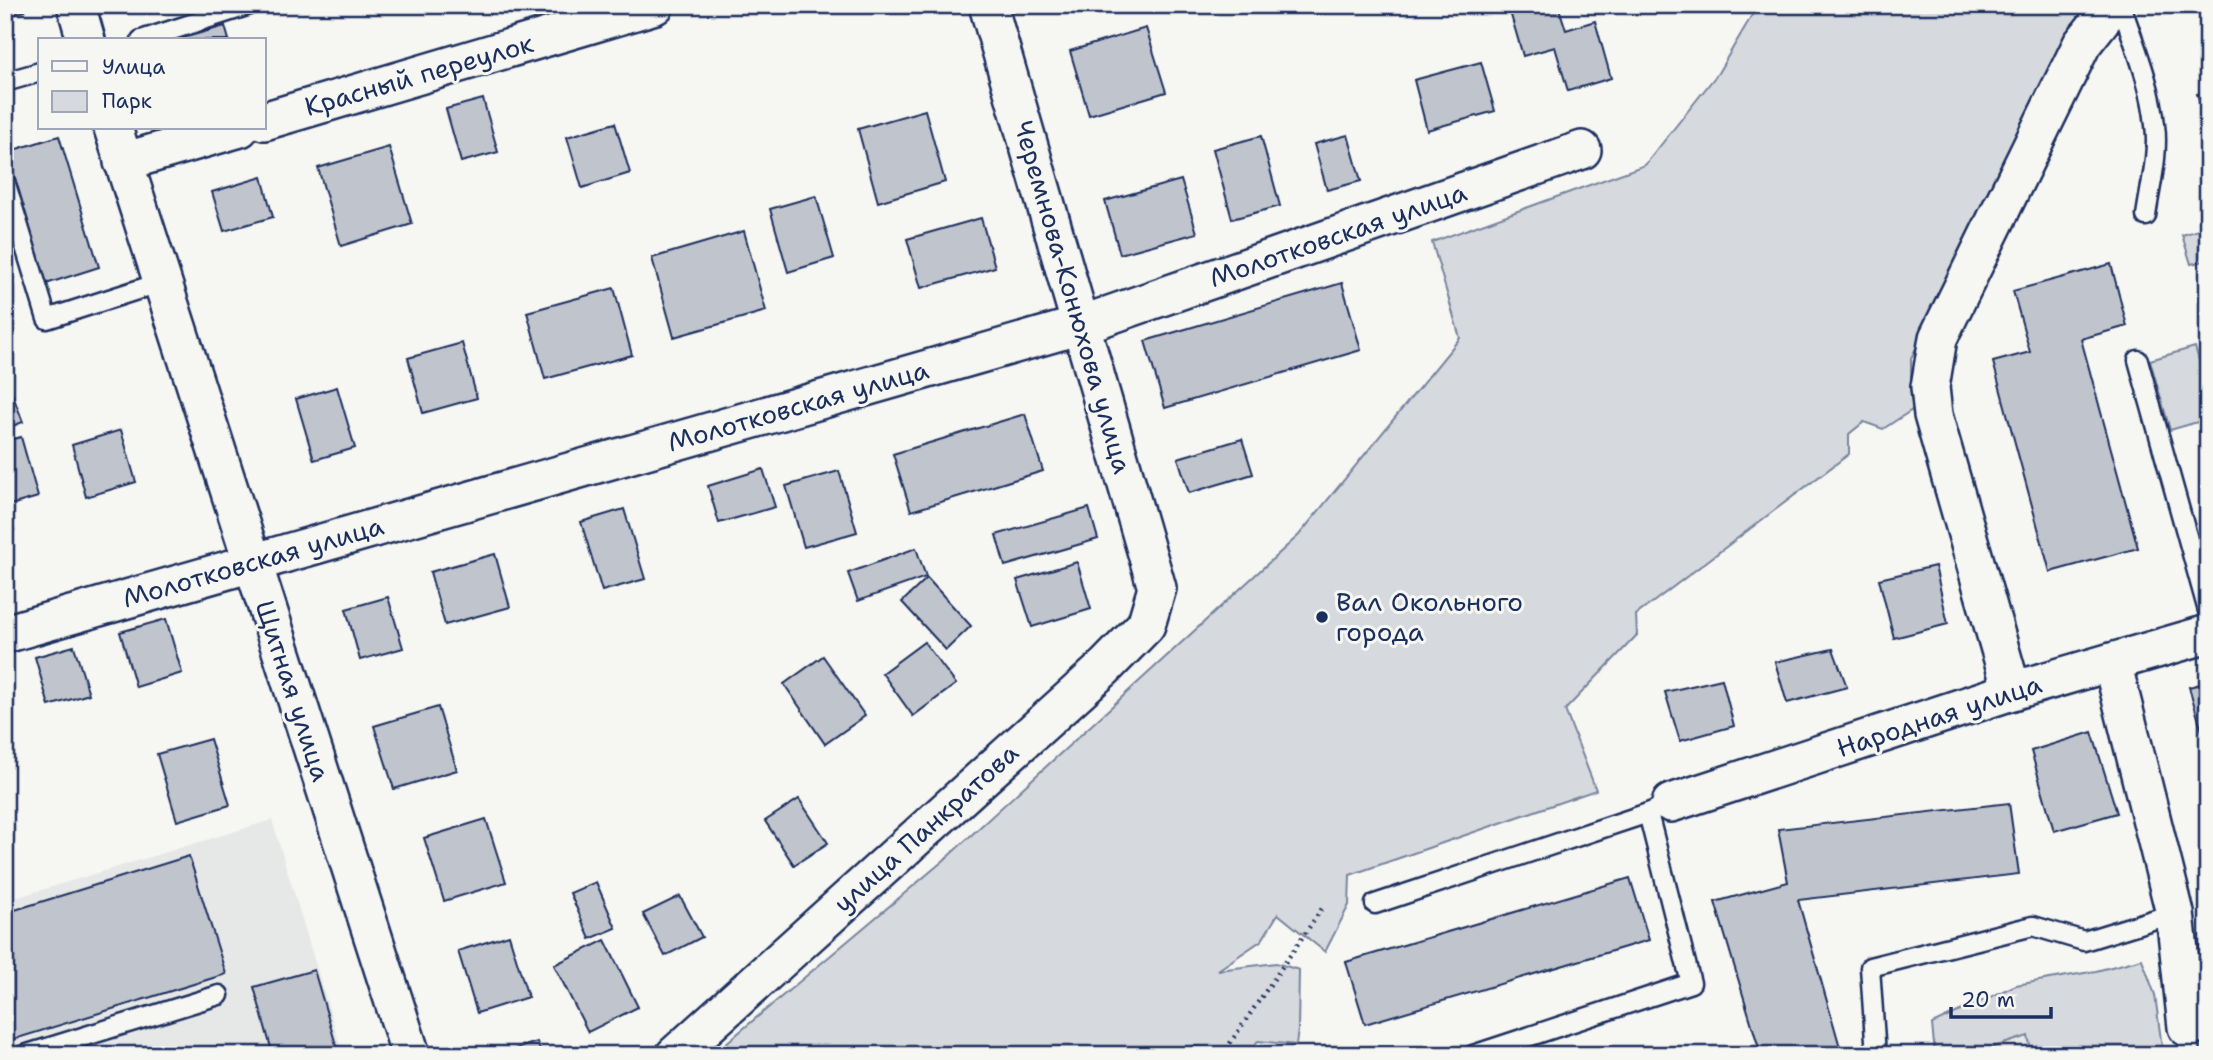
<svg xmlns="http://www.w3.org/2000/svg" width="2213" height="1060" font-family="'Shantell Sans',sans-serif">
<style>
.built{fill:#e6e7e7}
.green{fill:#d6d9dd;stroke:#78849e;stroke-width:2}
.building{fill:#c0c4cd;stroke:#1b2f5e;stroke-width:2}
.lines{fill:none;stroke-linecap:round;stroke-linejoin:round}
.service-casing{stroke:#1b2f5e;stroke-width:23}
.minor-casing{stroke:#1b2f5e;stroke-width:42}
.path{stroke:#1b2f5e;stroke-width:4.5;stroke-dasharray:2 5;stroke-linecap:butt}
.service{stroke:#f6f6f2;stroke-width:18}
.minor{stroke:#f6f6f2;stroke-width:37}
.poi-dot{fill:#1b2f5e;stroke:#f6f6f2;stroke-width:2.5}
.labels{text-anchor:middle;stroke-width:6;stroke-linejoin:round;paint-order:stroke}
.street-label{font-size:26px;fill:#1b2f5e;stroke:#f6f6f2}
.poi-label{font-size:26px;fill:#1b2f5e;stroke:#f6f6f2;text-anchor:start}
</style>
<rect width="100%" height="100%" fill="#f6f6f2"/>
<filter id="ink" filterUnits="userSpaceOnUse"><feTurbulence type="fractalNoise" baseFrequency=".0143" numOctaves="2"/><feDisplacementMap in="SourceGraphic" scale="14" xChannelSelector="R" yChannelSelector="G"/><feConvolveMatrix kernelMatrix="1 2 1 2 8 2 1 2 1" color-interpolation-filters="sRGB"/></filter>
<g filter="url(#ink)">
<g class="built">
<path d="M272,820l71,235h-338v-154z"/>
<path d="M2028,1036l4,19h-63z"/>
<path d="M1258,1046l65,9h-72z"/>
</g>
<g class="green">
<path d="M1758,5h335l-182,353v28l4,22 -32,21 -19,-7 -15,12v20l-213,161 1,20 -72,75 31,80 -246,85 -1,30 -24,47 -47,-38 -16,26 -44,30 58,-7 23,7 -1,60 -2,15 -38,-4 -13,14h-28l-5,-5 -20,-4 -8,9h-472l231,-194 356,-326 161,-197 -28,-96 213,-77 73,-92z"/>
<path d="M2208,227v46l-4,-12 -13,3 -9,-29z"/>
<path d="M2195,347l13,43v29l-38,11 -20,-70z"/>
<path d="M2142,959l13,36 8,60h-131l-4,-19 -59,19h-34l-3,-31 84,-39 80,-14z"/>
</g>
<g class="building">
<path d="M5,5h18l2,6 -20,6z"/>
<path d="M1508,5h50l8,25 29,-9 16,57 -43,13 -13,-44 -32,9z"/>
<path d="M225,26l4,14h-53z"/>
<path d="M1146,28l20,64 -77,23 -19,-64z"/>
<path d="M1481,62l14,49 -68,19 -13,-50z"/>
<path d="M2208,91v40l-11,-37z"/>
<path d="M483,99l15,53 -37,10 -15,-53z"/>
<path d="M925,110l20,72 -67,20 -20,-73z"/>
<path d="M615,123l15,50 -48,15 -15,-51z"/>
<path d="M1348,135l13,46 -34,9 -13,-46z"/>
<path d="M59,136l40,131 -53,17 -39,-132z"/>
<path d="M1261,136l19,70 -48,13 -19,-70z"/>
<path d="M389,147l23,77 -71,22 -23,-78z"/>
<path d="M262,177l11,40 -49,14 -12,-39z"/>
<path d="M1181,180l16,53 -77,21 -15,-53z"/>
<path d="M816,196l18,62 -46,14 -18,-63z"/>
<path d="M981,218l14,49 -74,21 -14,-49z"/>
<path d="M744,231l22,80 -92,26 -22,-79z"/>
<path d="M2111,264l16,62 -46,13 57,209 -88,24 -57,-210 37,-10 -17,-61z"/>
<path d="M1342,283l19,67 -196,58 -20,-67z"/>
<path d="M614,288l18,67 -87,24 -18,-67z"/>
<path d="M462,343l15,55 -54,15 -15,-55z"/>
<path d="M5,375l18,47 -18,7z"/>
<path d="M337,387l18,61 -41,12 -18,-61z"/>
<path d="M1025,414l18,57 -132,40 -18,-57z"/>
<path d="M121,430l15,52 -50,15 -14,-52z"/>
<path d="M21,437l17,60 -31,9 7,24 -9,2v-91z"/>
<path d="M1242,439l11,35 -64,19 -11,-35z"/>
<path d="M763,469l12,38 -56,16 -11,-37z"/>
<path d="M839,471l18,61 -53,15 -18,-61z"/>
<path d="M1089,508l9,31 -93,27 -9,-31z"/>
<path d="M624,509l21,70 -43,12 -21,-69z"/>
<path d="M916,548l10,29 -68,24 -10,-28z"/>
<path d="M495,554l15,53 -65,18 -15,-53z"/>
<path d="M1077,562l14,47 -59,18 -15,-47z"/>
<path d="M1935,566l13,58 -54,14 -15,-59z"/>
<path d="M927,578l44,48 -25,24 -44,-48z"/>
<path d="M388,597l15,51 -43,12 -14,-51z"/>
<path d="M166,619l16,54 -46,14 -16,-55z"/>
<path d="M924,642l32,42 -43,32 -31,-43z"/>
<path d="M74,646l15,48 -40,12 -14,-49z"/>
<path d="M1833,649l14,38 -60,16 -12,-41z"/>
<path d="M823,656l42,60 -40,28 -41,-60z"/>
<path d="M1722,679l12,47 -54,15 -15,-49z"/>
<path d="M2208,682v70l-19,-65z"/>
<path d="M438,707l19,63 -63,19 -20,-63z"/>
<path d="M2092,732l25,81 -63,18 -23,-80z"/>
<path d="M210,739l20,66 -53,16 -20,-67z"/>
<path d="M799,799l29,44 -34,22 -29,-44z"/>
<path d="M2009,803l10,71 -221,26 42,147 -26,8h-53l-46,-153 73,-20 -10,-53z"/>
<path d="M486,819l20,63 -62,19 -20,-63z"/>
<path d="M189,856l37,118 -221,68v-129z"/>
<path d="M1630,878l19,62 -284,84 -19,-62z"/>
<path d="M596,882l20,46 -26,11 -20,-46z"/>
<path d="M680,896l22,41 -37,19 -22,-42z"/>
<path d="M509,935l19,62 -51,16 -19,-62z"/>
<path d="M605,940l33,67 -50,25 -34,-67z"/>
<path d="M314,970l25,85h-66l-19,-68z"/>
<path d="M537,1042l5,13h-46z"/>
</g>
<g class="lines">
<defs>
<g id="service">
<path d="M2121,5c13,39 30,78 34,120 4,29 -5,62 -9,91"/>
<path d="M141,40l109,-35"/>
<path d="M5,82l35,-10"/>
<path d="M5,181l42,138 115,-37"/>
<path d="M2138,360l70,251"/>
<path d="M1375,904l273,-91"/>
<path d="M2187,1027l3,28"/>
<path d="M24,1055l195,-60"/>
<path d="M1473,1055l218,-72 -43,-170 23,-10"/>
<path d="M1876,1055l-6,-88 163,-41 51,15 91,-28"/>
</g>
<g id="minor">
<path d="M76,5l10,35"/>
<path d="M264,121l391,-116"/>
<path d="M113,128l298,927"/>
<path d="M123,162l117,-34"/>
<path d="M5,634l1076,-309 501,-175"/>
<path d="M2112,662l63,251 12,114 21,-6"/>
<path d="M2012,691l-79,-276 -3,-28 8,-49 144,-294 31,-39"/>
<path d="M1671,803l341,-112 196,-57"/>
<path d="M675,1055l428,-386 43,-44 11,-37 -169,-583"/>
</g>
</defs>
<use href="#service" class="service-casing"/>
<use href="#minor" class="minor-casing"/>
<path class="path" d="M1222,1055l101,-148"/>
<use href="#service" class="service"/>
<use href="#minor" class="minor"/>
</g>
</g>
<circle class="poi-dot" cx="1322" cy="617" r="7"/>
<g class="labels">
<g class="street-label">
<text transform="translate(419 75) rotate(-16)" y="9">Красный переулок</text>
<text transform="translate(1338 235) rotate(-19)" y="9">Молотковская улица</text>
<text transform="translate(1073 297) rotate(74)" y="9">Черемнова-Конюхова улица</text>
<text transform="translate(798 406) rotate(-16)" y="9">Молотковская улица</text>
<text transform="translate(253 562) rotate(-16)" y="9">Молотковская улица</text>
<text transform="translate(293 691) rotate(72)" y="9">Щитная улица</text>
<text transform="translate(1939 716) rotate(-18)" y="9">Народная улица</text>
<text transform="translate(926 828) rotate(-42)" y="9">улица Панкратова</text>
</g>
<g class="poi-label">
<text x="1336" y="611">Вал Окольного<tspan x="1336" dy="30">города</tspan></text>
</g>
</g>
<rect width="2213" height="1060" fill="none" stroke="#f6f6f2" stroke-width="28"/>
<rect x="14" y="14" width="2185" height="1032" fill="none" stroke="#1b2f5e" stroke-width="2.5" filter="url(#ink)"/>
<rect x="38" y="38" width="228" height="91" fill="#f6f6f2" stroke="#9ea6b7" stroke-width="2"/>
<rect x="52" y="61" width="35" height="10" fill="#f6f6f2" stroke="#9ea6b7" stroke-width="2"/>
<text x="102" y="74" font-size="21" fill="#1b2f5e">Улица</text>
<rect x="52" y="91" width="35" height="21" fill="#d6d9dd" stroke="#9ea6b7" stroke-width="2"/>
<text x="102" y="108" font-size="21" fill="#1b2f5e">Парк</text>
<path d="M1951 1007v10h100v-10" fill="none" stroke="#1b2f5e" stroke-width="3.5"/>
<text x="1961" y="1007" font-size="21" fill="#1b2f5e" stroke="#f6f6f2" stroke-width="5" paint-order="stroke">20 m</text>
</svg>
